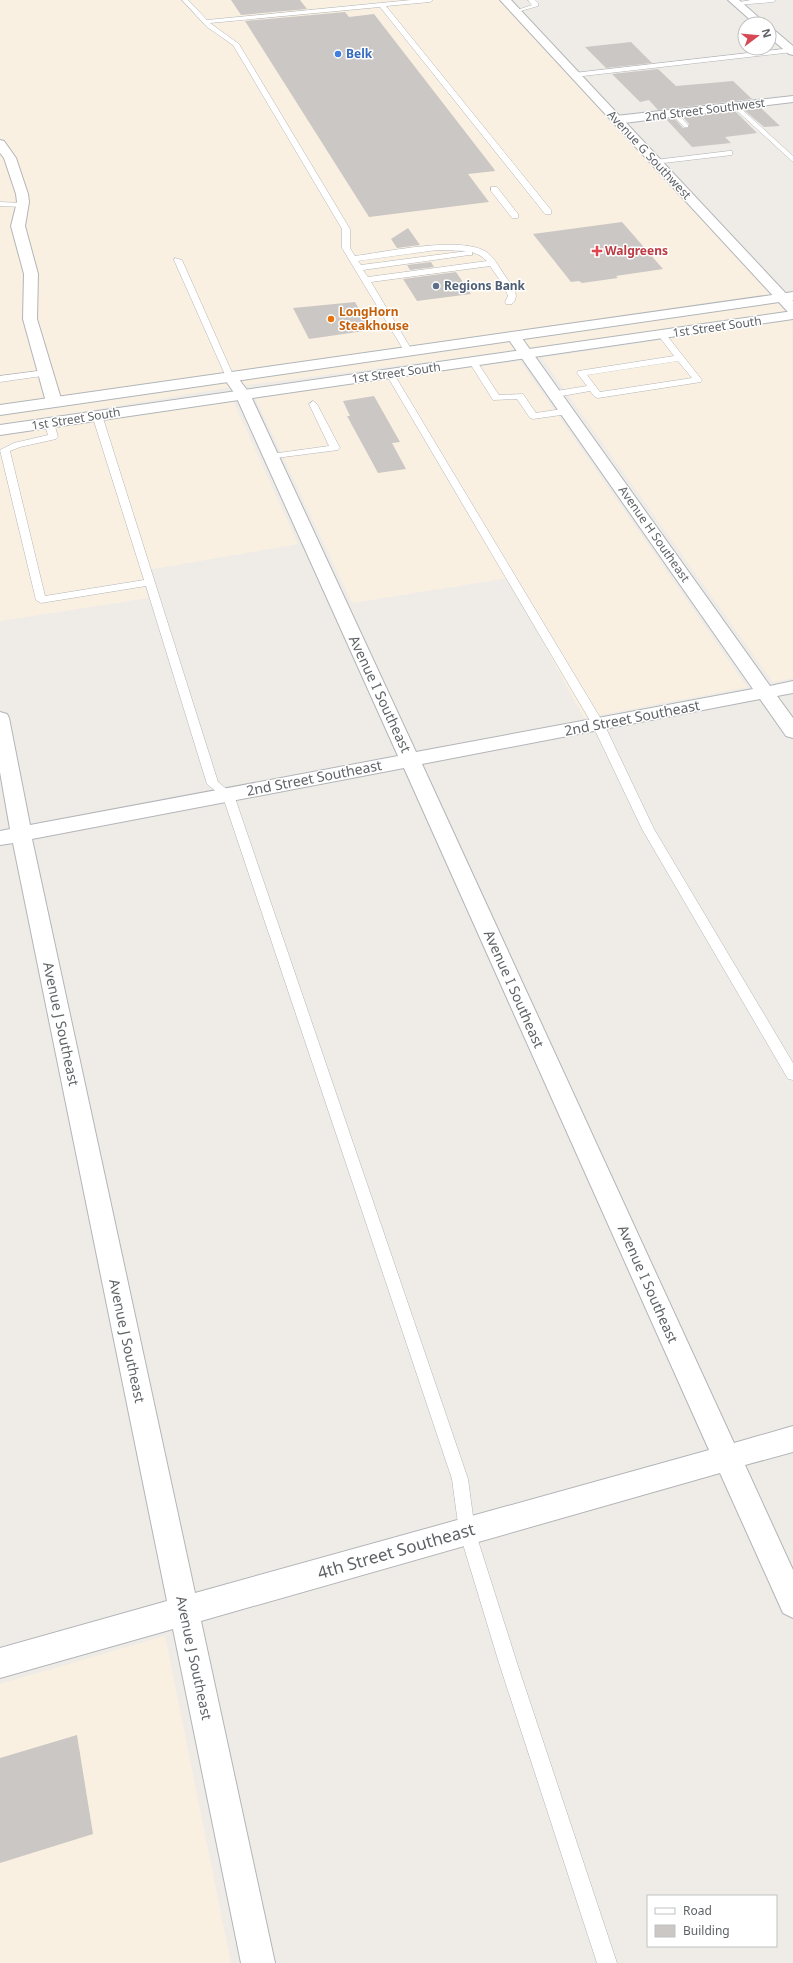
<svg xmlns="http://www.w3.org/2000/svg" width="793" height="1963" font-family="'Noto Sans',sans-serif">
<style>
.commercial{fill:#faf0e1}
.building{fill:#cac7c4}
.lines{fill:none;stroke-linecap:round;stroke-linejoin:round}
.service-casing{stroke:#b2b5b8;stroke-width:1}
.minor-casing{stroke:#b2b5b8;stroke-width:2}
.tertiary-casing{stroke:#b2b5b8;stroke-width:2}
.secondary-casing{stroke:#b1b5b8;stroke-width:2}
.service{fill:#fff;fill-rule:evenodd}
.minor{fill:#fff;fill-rule:evenodd}
.tertiary{fill:#fff;fill-rule:evenodd}
.secondary{fill:#fff;fill-rule:evenodd}
.shop-dot{fill:#3f7fe0;stroke:#fff;stroke-width:1.5}
.health-dot{fill:#e0444e;stroke:#fff;stroke-width:1.5}
.service-dot{fill:#5c6f8a;stroke:#fff;stroke-width:1.5}
.food-dot{fill:#e8710a;stroke:#fff;stroke-width:1.5}
.labels{text-anchor:middle;stroke-width:3;stroke-linejoin:round;paint-order:stroke}
.far-shop-label{font-size:12px;font-weight:bold;fill:#366cbe;stroke:#fff;text-anchor:start}
.far-street-label{font-size:12px;fill:#5f6366;stroke:#fff}
.far-health-label{font-size:12px;font-weight:bold;fill:#be3a42;stroke:#fff;text-anchor:start}
.far-service-label{font-size:12px;font-weight:bold;fill:#4e5e75;stroke:#fff;text-anchor:start}
.far-food-label{font-size:12px;font-weight:bold;fill:#c56008;stroke:#fff;text-anchor:start}
.street-label{font-size:14px;fill:#5f6366;stroke:#fff}
.near-street-label{font-size:17px;fill:#5f6366;stroke:#fff}
</style>
<rect width="100%" height="100%" fill="#efece7"/>
<g class="commercial">
<path d="M0,0h505l288,315 -555,71 -238,39z"/>
<path d="M792,320l1,358 -20,4 -231,-324z"/>
<path d="M520,361l227,326 -163,31 -76,-140 -156,25 -97,-206z"/>
<path d="M233,401l65,143 -157,27 7,27 -148,23v-186z"/>
<path d="M165,1636l66,327h-231v-279z"/>
</g>
<g class="building">
<path d="M231,0h69l7,9 -66,6z"/>
<path d="M345,12l4,5 25,-3 120,155 1,2 -27,3 21,28 -120,15 -124,-196z"/>
<path d="M631,42l21,21 -46,5 -21,-21z"/>
<path d="M658,69l18,17 57,-5 19,18 -94,11 -9,-10 -9,2 -28,-28z"/>
<path d="M761,108l19,18 -16,1 -20,-17z"/>
<path d="M735,111l22,22 -32,4 6,6 -39,4 -26,-28 8,-1 9,10h5l1,-4 -6,-7z"/>
<path d="M622,222l41,47 -47,7 2,2 -36,5 -3,-2 -8,1 -38,-48z"/>
<path d="M408,228l12,17 -23,3 -6,-9z"/>
<path d="M431,262l3,5 -24,3 -3,-5z"/>
<path d="M456,272l15,22 -54,7 -14,-22z"/>
<path d="M355,302l16,28 -62,9 -16,-31z"/>
<path d="M374,396l26,46 -8,1 14,26 -28,4 -31,-57h3l-7,-15z"/>
<path d="M77,1735l16,99 -93,29v-105z"/>
</g>
<g class="lines">
<defs>
<g id="service">
<path d="M182,0h6l19,20 204,-20h22l-3,2 -44,4 165,204v4h-6l-165,-207 -170,16 29,21 111,185v19l5,8c30,-4 104,-20 130,-5 10,6 16,20 23,29 6,8 12,16 4,24h-6l-1,-2 3,-6 -4,-10 -14,-20 -119,16 42,70 -1,2h-6l-64,-106v-19l-109,-184 -26,-18zM437,250l30,1 -106,14 -3,-4zM472,252l9,4 6,5 -119,16 -5,-7 106,-15h3z"/>
<path d="M528,0h7l3,3v3l-24,7v-2l18,-6z"/>
<path d="M751,0h25l-3,2 -36,3 -3,-2z"/>
<path d="M793,48v4l-219,25 -3,-2 3,-2z"/>
<path d="M733,105h4l56,51v6l-60,-55z"/>
<path d="M672,112h4l12,13v2h-4l-12,-13z"/>
<path d="M729,151h3v4l-77,9 -4,-2 4,-2z"/>
<path d="M491,187h6l21,27v4h-6l-21,-27z"/>
<path d="M0,202l22,1 4,2 -4,2 -22,-1z"/>
<path d="M175,258l7,2 52,117 -1,2h-6l-1,-2 -52,-117z"/>
<path d="M662,332l3,1 37,47 -1,2 -103,16 -3,-1 -5,-6 -34,6 -4,-3 4,-3 31,-5 -10,-13 1,-2 96,-15 -16,-21zM678,361l14,17 -92,14 -13,-17z"/>
<path d="M473,359l3,1 23,35 24,-1 13,19 32,-5 5,3 -5,3 -35,5 -3,-1 -13,-19 -24,1 -24,-38z"/>
<path d="M46,370l4,3 -1,2 -49,7v-6z"/>
<path d="M390,371l4,3 210,350 50,105 139,234v17l-5,-1 -146,-250 -50,-105 -206,-350z"/>
<path d="M313,401l4,3 23,44 -2,2 -70,9v-4l3,-1 58,-8 -20,-42z"/>
<path d="M97,412l5,3 116,367 16,13 234,684 7,52 42,132 100,300h-20l-98,-300 -40,-132 -7,-52 -229,-682 -16,-13 -61,-198 -105,17 -5,-3 -36,-150 14,-7 34,-8 -4,-12 5,-3 5,3 4,14 -2,2 -36,8 -10,4 35,145 99,-16 -52,-165z"/>
</g>
<g id="minor">
<path d="M728,0h11l27,24h-11z"/>
<path d="M769,28l4,1 20,17v9l-4,-1 -20,-17z"/>
<path d="M793,96v6l-177,22 -6,-4 6,-4z"/>
<path d="M0,140l4,1 12,17 12,36 1,8 -4,24 13,48 -1,45 25,83 -3,3h-10l-3,-3 -23,-83 1,-45 -13,-48 6,-24 -1,-8 -12,-36 -4,-5z"/>
<path d="M514,333l5,1 251,352 23,-5v12l-16,3 16,22v20l-7,-2 -26,-37 -338,65 312,679 59,-17v26l-48,13 48,105v48l-10,-5 -63,-140 -519,148 74,342h-34l-68,-334 -173,49v-30l167,-47 -154,-758 -13,2v-14l10,-2 -10,-57v-60l7,2 2,4 21,107 368,-69 -163,-362 -12,-17 2,-3h10l15,20 166,358 337,-63 -246,-352 2,-3zM404,768l305,682 -514,143 -163,-754z"/>
</g>
<path id="tertiary" d="M500,0h11l282,301v12l-5,-1z"/>
<g id="secondary">
<path d="M793,292v8l-793,115v-10z"/>
<path d="M793,311v8l-793,116v-10z"/>
</g>
</defs>
<use href="#service" class="service-casing"/>
<use href="#minor" class="minor-casing"/>
<use href="#tertiary" class="tertiary-casing"/>
<use href="#secondary" class="secondary-casing"/>
<use href="#service" class="service"/>
<use href="#minor" class="minor"/>
<use href="#tertiary" class="tertiary"/>
<use href="#secondary" class="secondary"/>
</g>
<circle class="shop-dot" cx="338" cy="54" r="4"/>
<path class="health-dot" d="M595 245h4v4h4v4h-4v4h-4v-4h-4v-4h4z"/>
<circle class="service-dot" cx="436" cy="286" r="4"/>
<circle class="food-dot" cx="331" cy="319" r="4"/>
<g class="labels">
<g class="far-shop-label">
<text x="346" y="58">Belk</text>
</g>
<g class="far-street-label">
<text transform="translate(705 110) rotate(-7)" y="4">2nd Street Southwest</text>
<text transform="translate(649 155) rotate(47)" y="4">Avenue G Southwest</text>
<text transform="translate(717 327) rotate(-8)" y="4">1st Street South</text>
<text transform="translate(396 373) rotate(-8)" y="4">1st Street South</text>
<text transform="translate(76 419) rotate(-9)" y="4">1st Street South</text>
<text transform="translate(654 534) rotate(55)" y="4">Avenue H Southeast</text>
</g>
<g class="far-health-label">
<text x="605" y="255">Walgreens</text>
</g>
<g class="far-service-label">
<text x="444" y="290">Regions Bank</text>
</g>
<g class="far-food-label">
<text x="339" y="316">LongHorn<tspan x="339" dy="14">Steakhouse</tspan></text>
</g>
<g class="street-label">
<text transform="translate(380 694) rotate(65)" y="5">Avenue I Southeast</text>
<text transform="translate(632 718) rotate(-11)" y="5">2nd Street Southeast</text>
<text transform="translate(314 778) rotate(-11)" y="5">2nd Street Southeast</text>
<text transform="translate(514 989) rotate(66)" y="5">Avenue I Southeast</text>
<text transform="translate(61 1024) rotate(78)" y="5">Avenue J Southeast</text>
<text transform="translate(648 1284) rotate(66)" y="5">Avenue I Southeast</text>
<text transform="translate(127 1341) rotate(78)" y="5">Avenue J Southeast</text>
<text transform="translate(194 1658) rotate(78)" y="5">Avenue J Southeast</text>
</g>
<g class="near-street-label">
<text transform="translate(396 1551) rotate(-16)" y="6">4th Street Southeast</text>
</g>
</g>
<rect x="647" y="1895" width="130" height="52" fill="#ffffff" stroke="#bfc1c2"/>
<rect x="655" y="1908" width="20" height="6" fill="#ffffff" stroke="#bfc1c2"/>
<text x="683" y="1915" font-size="12" fill="#5f6366">Road</text>
<rect x="655" y="1925" width="20" height="12" fill="#cac7c4" stroke="#bfc1c2"/>
<text x="683" y="1935" font-size="12" fill="#5f6366">Building</text>
<g transform="translate(757 36) rotate(74)"><circle r="19" fill="#ffffff" stroke="#bfc1c2"/>
<path d="M0-3L7 15L0 10L-7 15Z" fill="#d54854"/>
<text y="-6" font-size="11" font-weight="bold" text-anchor="middle" fill="#5f6366">N</text>
</g>
</svg>
